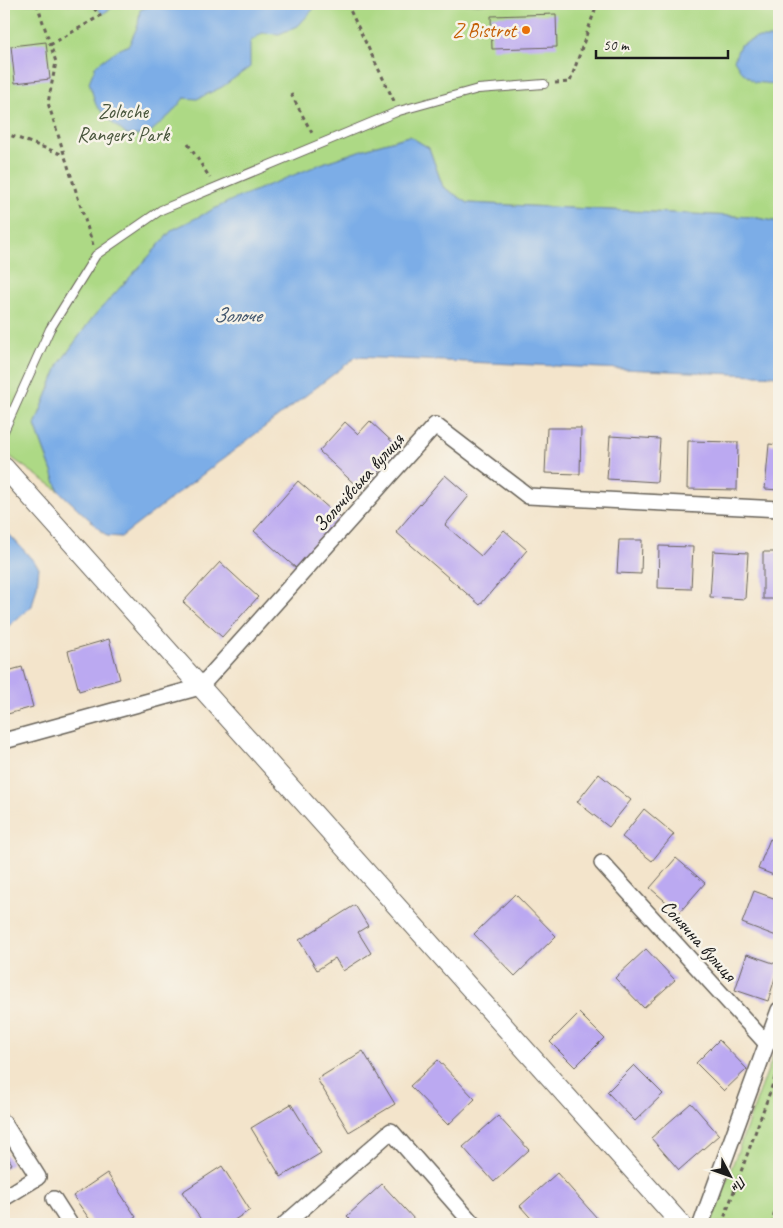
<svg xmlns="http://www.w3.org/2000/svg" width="783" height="1228" font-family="Caveat,sans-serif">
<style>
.green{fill:#add985;stroke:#647a50}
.water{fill:#7cade7;stroke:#4c6482}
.building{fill:#bba9f1}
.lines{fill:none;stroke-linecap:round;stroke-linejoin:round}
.service-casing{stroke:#676259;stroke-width:10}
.minor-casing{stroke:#676259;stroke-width:18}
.tertiary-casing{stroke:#676259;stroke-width:21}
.path{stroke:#676259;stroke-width:3;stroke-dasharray:4 4;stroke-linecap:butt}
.service{stroke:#fff;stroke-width:8}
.minor{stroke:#fff;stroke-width:15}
.tertiary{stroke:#fff;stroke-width:19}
.food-dot{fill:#e8710a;stroke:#f7f3e8;stroke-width:2}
.labels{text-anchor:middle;stroke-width:5;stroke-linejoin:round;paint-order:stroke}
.food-label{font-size:20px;fill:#c56008;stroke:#f7f3e8;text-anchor:end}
.park-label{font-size:20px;fill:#48553c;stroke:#f7f3e8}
.street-label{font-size:20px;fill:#1c1c1c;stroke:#f7f3e8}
.water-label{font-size:21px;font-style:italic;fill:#42566d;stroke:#f7f3e8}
</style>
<rect width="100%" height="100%" fill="#f7f3e8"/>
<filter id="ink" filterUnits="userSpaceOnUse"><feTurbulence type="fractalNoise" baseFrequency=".02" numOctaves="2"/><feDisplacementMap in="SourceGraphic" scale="10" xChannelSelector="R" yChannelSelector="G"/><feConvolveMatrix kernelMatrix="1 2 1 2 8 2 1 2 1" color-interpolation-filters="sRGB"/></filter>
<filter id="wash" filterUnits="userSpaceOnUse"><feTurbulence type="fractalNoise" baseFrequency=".0096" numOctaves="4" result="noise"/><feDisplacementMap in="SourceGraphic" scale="20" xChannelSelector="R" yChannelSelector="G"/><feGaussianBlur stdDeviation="1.12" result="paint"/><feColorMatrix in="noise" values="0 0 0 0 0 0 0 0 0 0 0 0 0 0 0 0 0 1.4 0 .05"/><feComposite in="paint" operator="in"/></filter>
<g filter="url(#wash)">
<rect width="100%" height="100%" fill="#f3e4cb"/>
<g class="green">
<path d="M4,4h775v218l-27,-5 -284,-14 -25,-16 -14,-39 -20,-12 -32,9 -51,17 -154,68 -29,33 -50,54 -34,47 -24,61 24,66 -47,-33 -8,-10z"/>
<path d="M779,1040v184h-68v-1z"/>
</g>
<g class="water">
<path d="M95,4h24l-17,10z"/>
<path d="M153,4h165l-20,22 -19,8 -17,-1 -12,9v25l-28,20 -25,12 -13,-1 -13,16 -24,21h-20l-17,-14 -14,-16 -7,-23 7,-17 20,-14 13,-6 9,-20 2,-15z"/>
<path d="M779,35v47l-5,2 -20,-2 -13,-11 -7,-11 6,-15 16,-7h15z"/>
<path d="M409,136l20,12 14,39 25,16 284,14 27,5v154l-423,-19 -235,180 -14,-1 -48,-45 -24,-66 24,-61 34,-47 50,-54 29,-33 60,-30 94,-38 51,-17z"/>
<path d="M4,532l5,2 30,33 -2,19 -5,20 -28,24z"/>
</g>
<g id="blocks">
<g class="building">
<path d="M556,14l1,33 -65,2 -1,-33z"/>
<path d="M46,42l4,37 -35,4 -4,-37z"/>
<path d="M370,421l30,28 -38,42 -43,-40 26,-29 13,12z"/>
<path d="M547,428h34l-1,46 -35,-1z"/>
<path d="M610,436l50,3 -3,43 -50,-3z"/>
<path d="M688,441l50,1 -1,48 -50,-1z"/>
<path d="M769,444l10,1v45l-14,-1z"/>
<path d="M445,475l24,21 -24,29 36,31 23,-26 23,20 -47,55 -84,-73z"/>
<path d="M298,481l42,37 -44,50 -42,-37z"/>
<path d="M619,540h23l-1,34 -24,-1z"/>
<path d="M659,546l34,1 -2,42 -33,-1z"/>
<path d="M713,551l35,2 -3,46 -35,-2z"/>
<rect x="763" y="552" width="16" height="47"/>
<path d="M220,562l38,35 -36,40 -39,-35z"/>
<path d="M109,639l11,40 -41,12 -11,-40z"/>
<path d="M22,667l11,40 -29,8v-43z"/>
<path d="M599,774l32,26 -22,27 -32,-25z"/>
<path d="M644,809l30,25 -22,27 -30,-24z"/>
<path d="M770,839l9,4v34l-21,-8z"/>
<path d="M676,858l29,25 -26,30 -29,-25z"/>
<path d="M754,891l25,9v37l-37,-14z"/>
<path d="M515,894l41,42 -41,40 -41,-42z"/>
<path d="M355,905l13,21 -10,6 13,21 -28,18 -8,-13 -18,12 -18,-30z"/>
<path d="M646,949l29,31 -31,28 -29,-30z"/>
<path d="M747,954l32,11 -11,36 -33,-11z"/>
<path d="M579,1013l25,25 -29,29 -25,-25z"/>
<path d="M719,1040l28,29 -23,22 -28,-28z"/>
<path d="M363,1051l32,53 -46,28 -32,-53z"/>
<path d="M438,1060l37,39 -27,26 -38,-39z"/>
<path d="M634,1065l29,29 -28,27 -28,-29z"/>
<path d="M691,1103l28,32 -40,35 -28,-32z"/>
<path d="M291,1104l30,49 -40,24 -30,-49z"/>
<path d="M498,1116l31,34 -35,32 -31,-35z"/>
<path d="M4,1151l8,13 -8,5z"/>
<path d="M222,1166l28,44 -22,14h-24l-22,-32z"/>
<path d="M107,1173l29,44 -11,7h-32l-20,-28z"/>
<path d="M557,1173l40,45 -7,6h-54l-16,-18z"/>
<path d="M382,1184l33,36 -5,4h-55l-8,-8z"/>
</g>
</g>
</g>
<g filter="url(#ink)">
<use href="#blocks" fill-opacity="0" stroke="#676259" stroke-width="1"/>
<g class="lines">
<defs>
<path id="service" d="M4,431l46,-102 46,-74 65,-45 238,-99 79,-22 66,-5"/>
<g id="minor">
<path d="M4,741l196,-54 235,-262 93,71 251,13"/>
<path d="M602,863l165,181"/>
<path d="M4,1123l34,54 -34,21"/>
<path d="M54,1199l16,25"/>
<path d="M285,1224l106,-93 82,93"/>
<path d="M701,1224l78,-214"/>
</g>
<path id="tertiary" d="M4,467l677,757"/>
</defs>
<use href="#service" class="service-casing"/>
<use href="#minor" class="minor-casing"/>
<use href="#tertiary" class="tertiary-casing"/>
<g class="path">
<path d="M37,4l19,58 -8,41 45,142"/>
<path d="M347,4l47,97"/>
<path d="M50,45l50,-29 -9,-12"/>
<path d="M555,83l15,-1 27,-78"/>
<path d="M291,94l22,41"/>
<path d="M4,133l60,22"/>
<path d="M188,144l22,34"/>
<path d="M722,1224l57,-157"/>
<path d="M773,1224c0,-8 1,-13 6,-19"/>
</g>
<use href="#service" class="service"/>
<use href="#minor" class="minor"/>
<use href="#tertiary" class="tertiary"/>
</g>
</g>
<circle class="food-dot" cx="526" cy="30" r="5"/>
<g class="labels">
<g class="food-label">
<text x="516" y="37">Z Bistrot</text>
</g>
<g class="park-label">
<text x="123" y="118">Zoloche<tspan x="123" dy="23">Rangers Park</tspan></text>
</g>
<g class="street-label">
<text transform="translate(358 482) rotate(-48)" y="7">Золочівська вулиця</text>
<text transform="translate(699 940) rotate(48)" y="7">Сонячна вулиця</text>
</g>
<g class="water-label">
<text x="237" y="322">Золоче</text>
</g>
</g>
<rect width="783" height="1228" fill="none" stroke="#f7f3e8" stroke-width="20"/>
<g transform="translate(730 1176) rotate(131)" stroke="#f7f3e8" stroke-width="4" paint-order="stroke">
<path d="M0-4L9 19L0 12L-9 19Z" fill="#1c1c1c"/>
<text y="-8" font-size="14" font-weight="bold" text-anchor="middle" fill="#1c1c1c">Пн</text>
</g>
<path d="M596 50v8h132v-8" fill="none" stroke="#1c1c1c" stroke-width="2.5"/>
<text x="603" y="50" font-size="15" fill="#1c1c1c" stroke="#f7f3e8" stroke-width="4" paint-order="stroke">50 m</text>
</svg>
